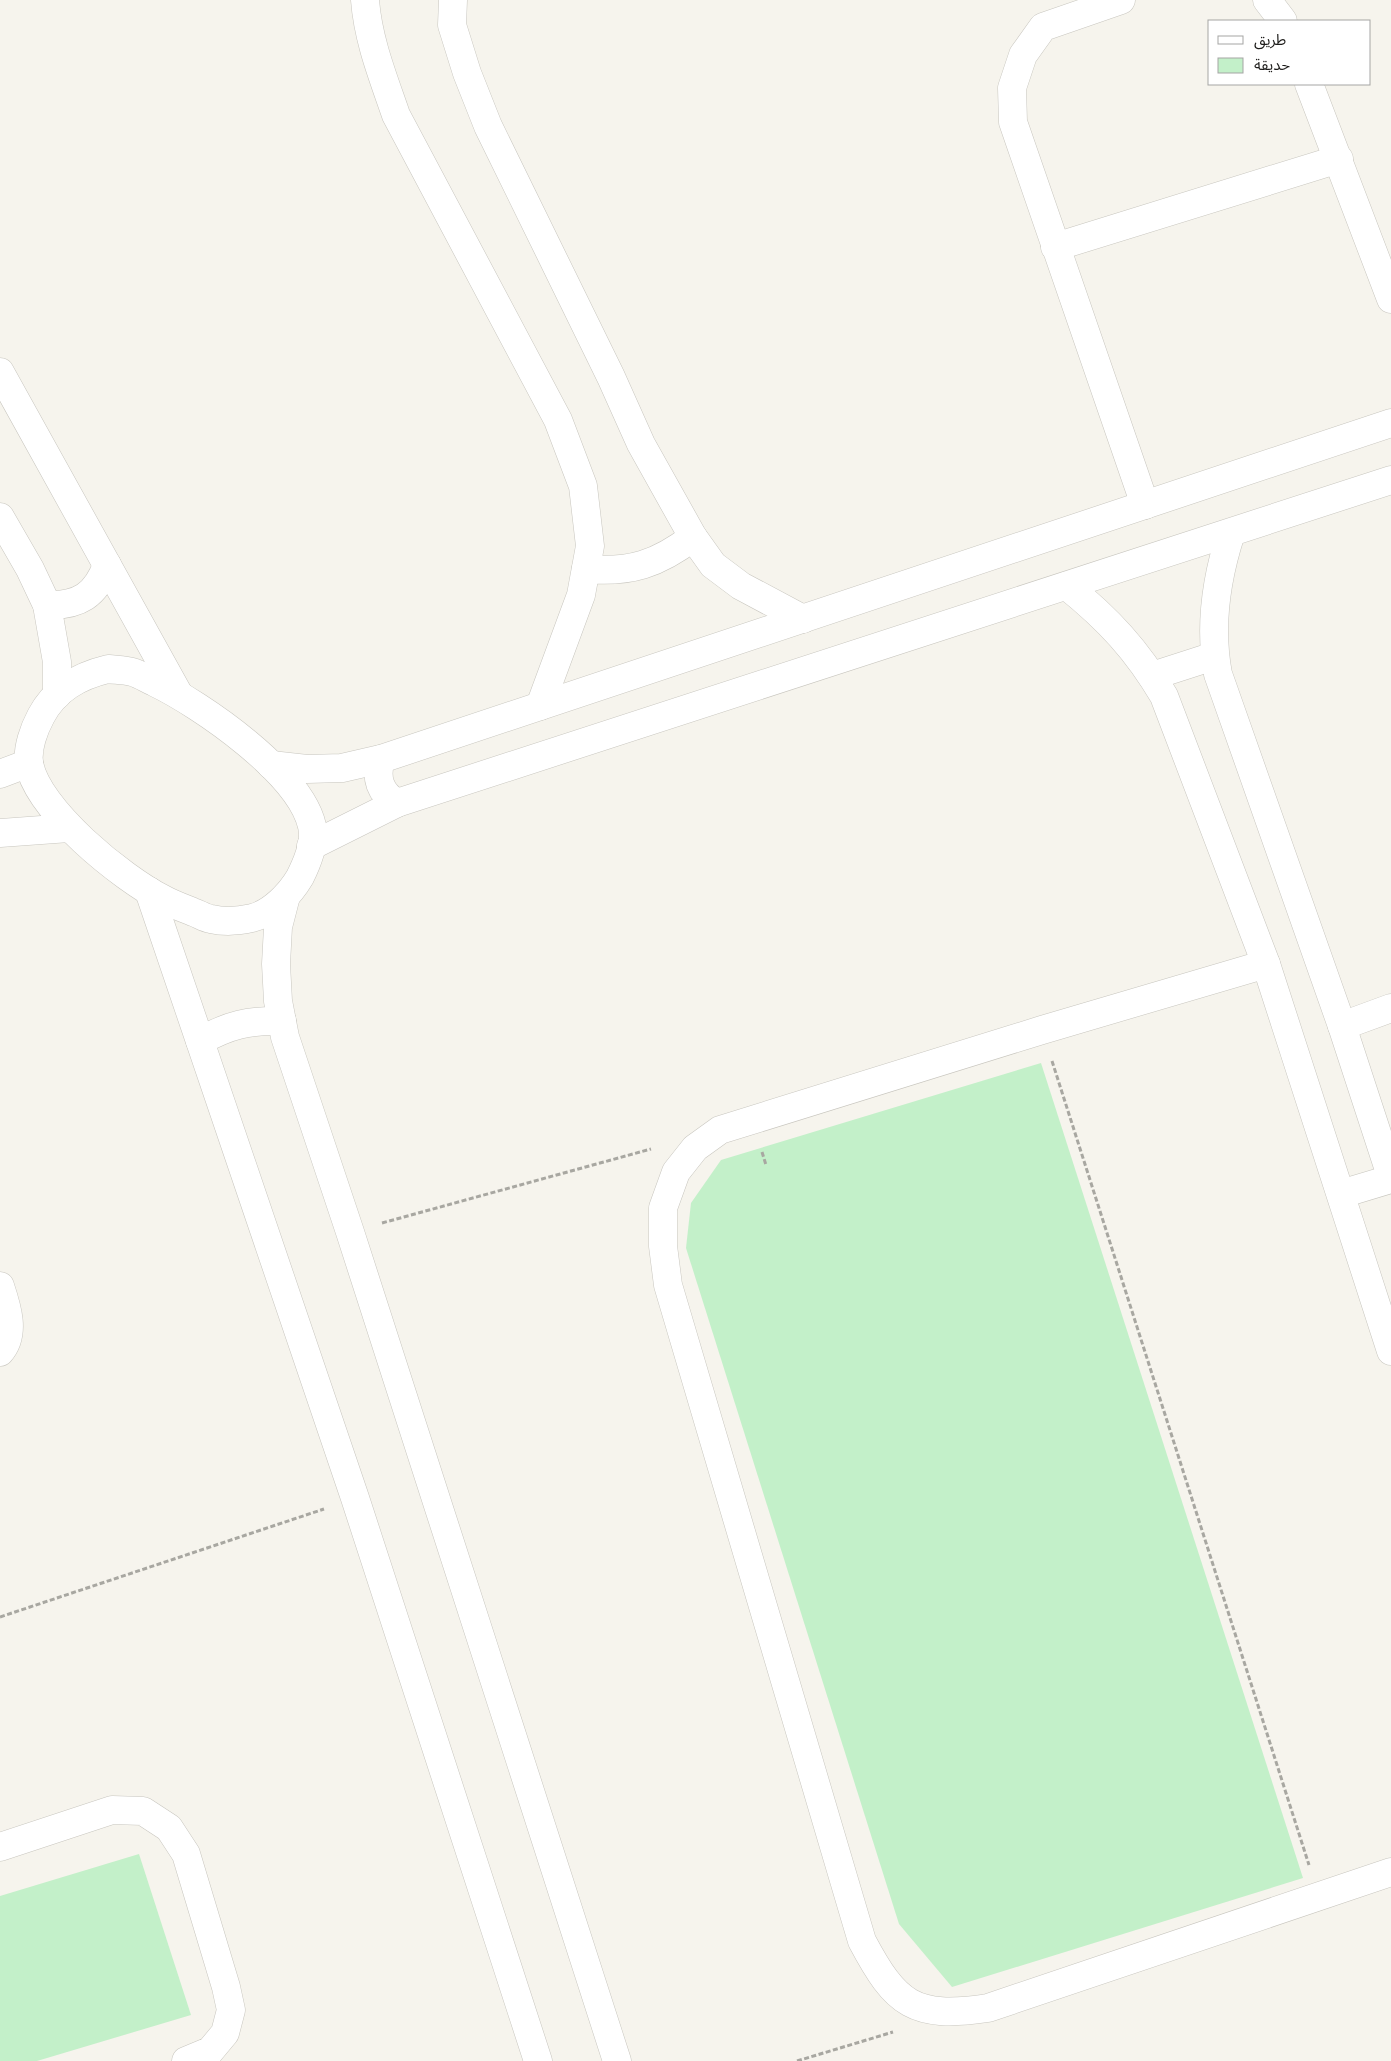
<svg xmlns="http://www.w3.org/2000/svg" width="1391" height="2061" font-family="Figtree,'Noto Sans Arabic',sans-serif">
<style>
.green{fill:#c3f0c9}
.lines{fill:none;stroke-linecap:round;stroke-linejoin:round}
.street-casing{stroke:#c8c6bf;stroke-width:29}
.path{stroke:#a8a7a1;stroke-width:3;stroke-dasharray:5 2.5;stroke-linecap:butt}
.street{stroke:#fff;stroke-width:28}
</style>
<rect width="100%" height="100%" fill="#f6f4ed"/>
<g class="green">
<path d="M1041,1063l262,815 -351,109 -53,-63 -213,-676 5,-45 30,-43z"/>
<path d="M139,1854l52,161 -154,46h-37v-165z"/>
</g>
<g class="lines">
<defs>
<g id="street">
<path d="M365,0c3,40 18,77 31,115l162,305 25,66 7,60 -9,49 -41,111"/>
<path d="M453,0l-1,25 15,48 21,53 123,251 30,67 52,93 20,28 28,21 62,33"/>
<path d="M1121,0l-78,27 -20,28 -11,33 1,34 132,383"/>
<path d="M1267,0l16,21"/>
<path d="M1309,84l82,215"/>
<path d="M1055,247l284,-88"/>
<path d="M0,372l178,321"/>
<path d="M0,517l30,52 17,36 10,57v33"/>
<path d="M1231,533c-15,46 -22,93 -13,141l124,352 49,150"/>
<path d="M586,569c44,4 72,-5 107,-32"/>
<path d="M1067,586c41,33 70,64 97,110l102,268 125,387"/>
<path d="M47,605c32,1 49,-10 60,-40"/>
<path d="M108,669c8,1 17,1 24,3 8,2 15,7 22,10 48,23 146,91 158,144 4,16 -5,37 -12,51 -10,17 -28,36 -48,41 -13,3 -28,4 -41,1 -6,-1 -12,-5 -18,-7 -10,-4 -21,-8 -30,-13 -41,-21 -126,-89 -134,-136 -2,-15 5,-34 12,-47 14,-27 38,-40 67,-47z"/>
<path d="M1152,676l62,-20"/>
<path d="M381,759c-6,19 -1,34 16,44"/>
<path d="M271,765l36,4 35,-1 39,-9 1010,-336"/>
<path d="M0,774l29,-11"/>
<path d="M0,833l69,-5"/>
<path d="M311,846l86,-43 994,-323"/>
<path d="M149,891l206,607 183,563"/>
<path d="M286,896l-8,31 -2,37 2,37 7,36 65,195 267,829"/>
<path d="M1266,964l-224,66 -322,100 -25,18 -19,24 -13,36v38l5,39 194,656c34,64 52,78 126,67l403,-136"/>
<path d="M1342,1026l49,-18"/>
<path d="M200,1041c29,-16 49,-21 82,-20"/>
<path d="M1341,1194l50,-15"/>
<path d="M0,1286c7,21 16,48 0,66"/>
<path d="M0,1847l112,-37 31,1 26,17 17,26 40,133 5,23 -6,23 -15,18 -24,10"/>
</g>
</defs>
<use href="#street" class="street-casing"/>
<g class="path">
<path d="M1052,1061l257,804"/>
<path d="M762,1152l4,13"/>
<path d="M382,1223l269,-74"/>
<path d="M0,1617l324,-108"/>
<path d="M797,2061l96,-29"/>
</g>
<use href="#street" class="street"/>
</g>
<rect x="1208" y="20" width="162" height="65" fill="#ffffff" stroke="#a5a5a4"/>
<rect x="1218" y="36" width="25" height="8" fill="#ffffff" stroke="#a5a5a4"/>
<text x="1254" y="45" font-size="15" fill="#1e1d1b">طريق</text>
<rect x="1218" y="58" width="25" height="15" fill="#c3f0c9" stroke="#a5a5a4"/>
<text x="1254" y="70" font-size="15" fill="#1e1d1b">حديقة</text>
</svg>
